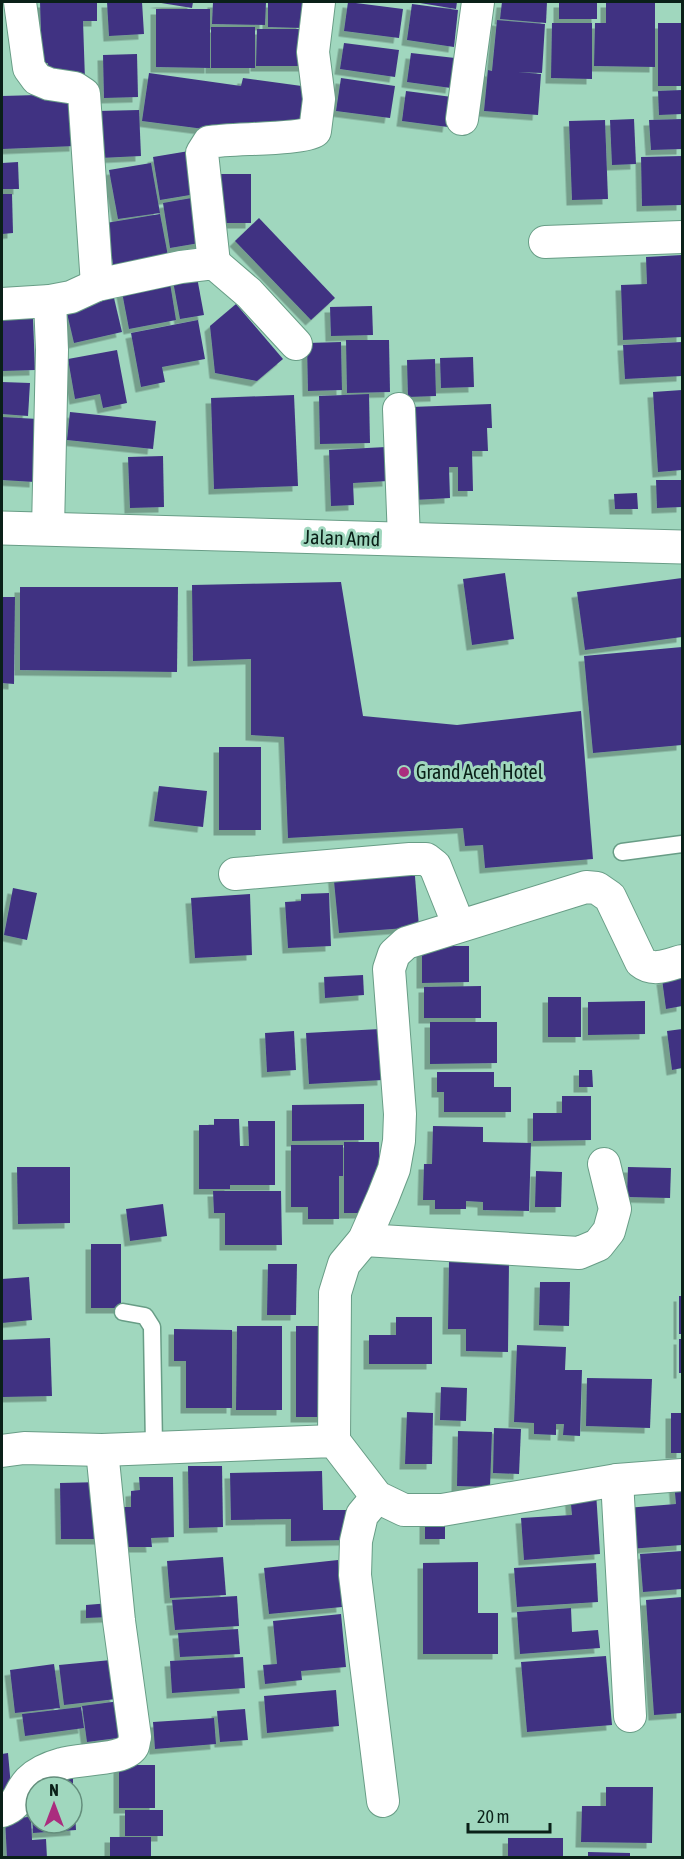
<svg xmlns="http://www.w3.org/2000/svg" width="684" height="1859" font-family="'Asap Condensed',sans-serif">
<style>
.building{fill:#3f3382;filter:url(#shadow)}
.lines{fill:none;stroke-linecap:round;stroke-linejoin:round}
.service-casing{stroke:#689d86;stroke-width:19}
.minor-casing{stroke:#689d86;stroke-width:34}
.tertiary-casing{stroke:#689d86;stroke-width:35}
.service{stroke:#fff;stroke-width:16}
.minor{stroke:#fff;stroke-width:32}
.tertiary{stroke:#fff;stroke-width:33}
.poi-dot{fill:#aa2d7e;stroke:#a0d7be;stroke-width:2}
.labels{text-anchor:middle;stroke-width:6;stroke-linejoin:round;paint-order:stroke}
.street-label{font-size:20px;fill:#0a2018;stroke:#a0d7be}
.poi-label{font-size:20px;fill:#0a2018;stroke:#a0d7be;text-anchor:start}
</style>
<defs>
<filter id="shadow"><feDropShadow dx="-5.5" dy="5.5" stdDeviation="0" flood-color="#0004"/></filter>
</defs>
<rect width="100%" height="100%" fill="#a0d7be"/>
<g class="building">
<path d="M40,2h57v19h-14l2,59 -36,2 -1,-19h-6z"/>
<path d="M107,2h35l2,32 -35,2z"/>
<path d="M155,2h38l-1,6z"/>
<path d="M213,2h53l-1,23 -53,-1z"/>
<path d="M268,2h34v26l-34,-1z"/>
<path d="M348,2l55,7 -4,29 -55,-7z"/>
<path d="M414,2h43l-1,7z"/>
<path d="M502,2h45l-1,21 -46,-4z"/>
<rect x="559" y="2" width="38" height="17"/>
<path d="M606,2h49v65l-61,-1 1,-43h11z"/>
<path d="M412,4l46,6 -4,37 -47,-7z"/>
<path d="M156,9h54v59l-54,-1z"/>
<path d="M497,20l48,4 -3,49 -24,-1 23,2 -3,41 -54,-4 4,-41 4,1z"/>
<path d="M552,23h40v56l-41,-1z"/>
<rect x="658" y="23" width="24" height="63"/>
<rect x="211" y="27" width="44" height="41"/>
<path d="M257,29h48v37h-49z"/>
<path d="M344,43l55,7 -4,27 -55,-8z"/>
<path d="M411,53l44,5 -4,30 -44,-6z"/>
<path d="M137,54l1,43 -34,1 -1,-43z"/>
<path d="M149,73l92,13 2,-8 66,9 -6,45 -67,-9 -1,10 -93,-12z"/>
<path d="M341,78l54,8 -5,32 -54,-7z"/>
<path d="M682,90v24l-23,1 -1,-24z"/>
<path d="M406,91l46,6 -4,30 -46,-6z"/>
<path d="M73,94l2,52 -73,3v-53z"/>
<path d="M139,110l2,46 -41,2 -2,-47z"/>
<path d="M634,119l2,45 -24,1 -2,-45z"/>
<path d="M682,119v30l-31,1 -2,-30z"/>
<path d="M605,120l3,79 -36,1 -3,-79z"/>
<path d="M195,150l7,43 -42,7 -7,-43z"/>
<path d="M682,156v49l-40,1 -1,-49z"/>
<path d="M18,162l1,27h-17v-26z"/>
<path d="M151,163l9,50 -42,6 -9,-49z"/>
<rect x="214" y="174" width="37" height="49"/>
<path d="M2,194h10l1,39 -11,1z"/>
<path d="M203,196l8,45 -41,7 -7,-45z"/>
<path d="M160,214l9,47 -55,9 -8,-47z"/>
<path d="M259,218l76,80 -24,22 -76,-79z"/>
<path d="M682,255v82l-59,3 -2,-55 26,-1 -1,-27z"/>
<path d="M196,272l8,43 -24,4 -8,-43z"/>
<path d="M170,283l6,37 -47,9 -7,-37z"/>
<path d="M114,298l8,34 -48,11 -8,-34z"/>
<path d="M236,304l47,55 -26,22 -42,-8 -5,-47z"/>
<path d="M372,306l1,29 -42,1 -1,-29z"/>
<path d="M33,318l2,52 -33,1v-52z"/>
<path d="M198,320l7,39 -43,8 3,15 -24,5 -10,-54z"/>
<path d="M346,340h43l1,52 -43,1z"/>
<path d="M341,342l1,48 -34,1 -1,-48z"/>
<path d="M682,342v34l-57,3 -2,-34z"/>
<path d="M117,350l10,53 -24,5 -3,-14 -25,5 -7,-40z"/>
<path d="M473,357l1,30 -33,1 -1,-30z"/>
<path d="M435,359l1,37 -28,1 -1,-37z"/>
<path d="M2,382l28,1 -2,33 -26,-2z"/>
<path d="M682,390v80l-24,2 -5,-80z"/>
<path d="M369,394l1,49 -50,1 -1,-48z"/>
<path d="M294,395l4,91 -84,3 -3,-91z"/>
<path d="M491,404l1,24h-5l1,23h-16l1,40h-15v-24h-9l1,31 -36,2 -3,-93z"/>
<path d="M70,412l86,9 -3,28 -86,-9z"/>
<path d="M2,417l36,2 -3,63 -33,-2z"/>
<path d="M386,447l2,34 -35,2 1,22 -23,1 -2,-56z"/>
<path d="M163,456l1,51 -34,1 -2,-51z"/>
<path d="M656,480h26v27l-25,1z"/>
<path d="M637,493l1,16h-23l-1,-15z"/>
<path d="M505,573l9,66 -42,6 -9,-66z"/>
<path d="M682,578v59l-97,13 -8,-58z"/>
<path d="M341,582l22,134 94,9 124,-14 12,148 -108,9 -2,-23 -18,1 -2,-18 -175,10 -4,-101 -33,-2v-76l-58,2 -1,-76z"/>
<path d="M20,587h158l-1,85 -157,-2z"/>
<path d="M2,597h13l-1,87 -12,-1z"/>
<path d="M682,647v98l-89,8 -9,-97z"/>
<rect x="219" y="747" width="42" height="83"/>
<path d="M159,786l48,5 -4,36 -49,-6z"/>
<path d="M414,864l5,63 -80,6 -6,-62z"/>
<path d="M13,888l24,5 -10,47 -23,-5z"/>
<path d="M329,893l2,53 -43,2 -3,-46 16,-1v-7z"/>
<path d="M250,894l2,61 -57,3 -4,-60z"/>
<path d="M422,946h47v36l-47,1z"/>
<path d="M363,975l1,20 -39,3 -1,-21z"/>
<path d="M682,976v30l-16,3 -4,-30z"/>
<path d="M481,986v32h-57v-31z"/>
<rect x="548" y="997" width="33" height="40"/>
<path d="M645,1001v33l-57,1v-33z"/>
<path d="M430,1022h67v41l-67,1z"/>
<path d="M380,1029l3,51 -74,4 -3,-51z"/>
<path d="M682,1029v39l-10,2 -5,-39z"/>
<path d="M294,1031l2,39 -29,2 -2,-39z"/>
<path d="M579,1070h13l1,17h-14z"/>
<path d="M437,1072h57v15h17v25h-67v-20h-7z"/>
<path d="M562,1096h29v44l-58,1v-28h29z"/>
<path d="M364,1104v36l-72,1v-36z"/>
<path d="M214,1119h25l1,27h9l-1,-25h27v64h-45v4h-31v-64h15z"/>
<path d="M433,1126l50,1v15l48,1 -2,68 -46,-1v-8l-17,-1v8h-31v-9h-12l1,-36h8z"/>
<path d="M344,1142h35l1,57 -11,14h-25z"/>
<path d="M291,1145h52v31h-4v43h-31v-12h-17z"/>
<path d="M17,1167h53v56l-52,1z"/>
<path d="M628,1167l43,1 -1,30 -43,-1z"/>
<path d="M536,1171l26,1 -1,35h-26z"/>
<path d="M213,1191h68l1,54h-57v-32h-11z"/>
<path d="M163,1204l4,32 -37,5 -4,-32z"/>
<rect x="91" y="1244" width="30" height="64"/>
<path d="M449,1262h60l-1,90 -42,-1v-22h-18z"/>
<path d="M268,1264h29l-1,51h-29z"/>
<path d="M29,1277l3,43 -30,3v-44z"/>
<path d="M540,1282h30l-1,44 -30,-1z"/>
<rect x="679" y="1296" width="3" height="38"/>
<path d="M396,1317h36v47h-63v-29h27z"/>
<path d="M237,1326h45v84h-46z"/>
<rect x="296" y="1326" width="33" height="91"/>
<path d="M174,1329l58,1v78h-46v-47h-12z"/>
<path d="M50,1338l2,58 -49,1 -1,-57z"/>
<rect x="679" y="1339" width="3" height="34"/>
<path d="M517,1345l49,2 -1,23h17l-2,66 -17,-1 1,-11h-8v11l-22,-1v-11l-20,-1z"/>
<path d="M587,1378l65,1 -2,49 -64,-2z"/>
<path d="M441,1387l26,1 -1,33 -26,-1z"/>
<path d="M407,1412l26,1 -1,51h-27z"/>
<rect x="671" y="1413" width="11" height="40"/>
<path d="M494,1428l27,1 -2,45 -26,-1z"/>
<path d="M458,1431l34,1 -2,55 -33,-1z"/>
<path d="M188,1466h34l1,61 -34,1z"/>
<path d="M322,1471l1,39h25l1,30 -58,1v-22l-60,1 -1,-47z"/>
<path d="M139,1477h34l1,60 -23,1 1,9h-31v-40h10v-16l9,-1z"/>
<path d="M682,1481v64l-53,4 -3,-41 50,-4 -2,-22z"/>
<path d="M102,1482l1,57h-42l-1,-56z"/>
<path d="M596,1492l4,62 -76,6 -3,-42 51,-3 -2,-21z"/>
<rect x="425" y="1519" width="20" height="20"/>
<path d="M682,1551v38l-39,3 -3,-38z"/>
<path d="M223,1557l3,38 -56,3 -3,-37z"/>
<path d="M338,1560l4,47 -73,7 -5,-46z"/>
<path d="M478,1562v51h20v41h-75v-91z"/>
<path d="M596,1563l2,39 -81,5 -3,-39z"/>
<path d="M237,1596l2,30 -64,4 -3,-30z"/>
<path d="M682,1597v116l-28,2 -8,-115z"/>
<path d="M110,1603v14l-24,1v-13z"/>
<path d="M571,1608l1,24 26,-2 2,18 -80,6 -3,-42z"/>
<path d="M341,1614l5,53 -45,4 1,9 -37,4 -2,-19 14,-1 -4,-43z"/>
<path d="M238,1629l2,25 -60,3 -2,-24z"/>
<path d="M606,1656l6,69 -85,7 -6,-70z"/>
<path d="M243,1657l2,31 -73,5 -2,-32z"/>
<path d="M111,1660l5,39 -52,6 -5,-40z"/>
<path d="M54,1664l6,44 -45,5 -5,-43z"/>
<path d="M336,1690l3,36 -72,7 -3,-37z"/>
<path d="M120,1701l5,36 -38,5 -5,-36z"/>
<path d="M81,1707l3,21 -59,8 -3,-22z"/>
<path d="M245,1709l3,31 -28,2 -3,-31z"/>
<path d="M214,1718l2,26 -61,5 -2,-27z"/>
<path d="M8,1753l4,45 -10,1v-45z"/>
<rect x="119" y="1765" width="36" height="43"/>
<path d="M73,1776v11h-33z"/>
<path d="M606,1787h47l-1,56 -71,-1 1,-36h24z"/>
<path d="M72,1796h2l2,34 -43,3 -2,-35h5v25h36z"/>
<rect x="125" y="1810" width="38" height="26"/>
<path d="M31,1817l1,23 14,-1 1,19h-40l-2,-40z"/>
<rect x="110" y="1837" width="41" height="21"/>
<rect x="508" y="1838" width="55" height="20"/>
<path d="M588,1852l42,1v5h-42z"/>
</g>
<g class="lines">
<defs>
<g id="service">
<path d="M622,852l60,-8"/>
<path d="M123,1312l22,4 7,11 2,120"/>
</g>
<g id="minor">
<path d="M20,2l9,66 8,11 12,5 26,4 9,6 13,191"/>
<path d="M462,119l16,-117"/>
<path d="M545,242l137,-5"/>
<path d="M214,263l-12,-110 7,-11c22,-4 93,-2 106,-11l4,-32 -6,-47 6,-50"/>
<path d="M2,304l48,-3 21,-4 26,-12 84,-18 33,-4 35,30 47,51"/>
<path d="M399,409l5,130"/>
<path d="M48,529l4,-179 -2,-49"/>
<path d="M235,874l175,-15h16l9,7 24,60"/>
<path d="M364,1240l215,13 19,-8 11,-14 6,-22 -11,-45"/>
<path d="M334,1441l1,-148 9,-29 20,-24 19,-43 11,-28 5,-28 1,-27 -11,-145 5,-15 12,-11 180,-56 11,1 13,9 31,65c12,10 27,3 41,-1"/>
<path d="M2,1451l22,-3 78,2 232,-9 43,56 27,13h38l175,-30 65,-5"/>
<path d="M617,1480l13,236"/>
<path d="M377,1497l-15,18 -6,26 -1,34 28,226"/>
<path d="M2,1811c19,-7 15,-17 27,-30 8,-8 22,-14 33,-17 16,-6 63,-3 71,-18 1,-3 1,-6 2,-9l-16,-116 -17,-171"/>
</g>
<path id="tertiary" d="M2,528l680,19"/>
</defs>
<use href="#service" class="service-casing"/>
<use href="#minor" class="minor-casing"/>
<use href="#tertiary" class="tertiary-casing"/>
<use href="#service" class="service"/>
<use href="#minor" class="minor"/>
<use href="#tertiary" class="tertiary"/>
</g>
<circle class="poi-dot" cx="404" cy="772" r="6"/>
<g class="labels">
<g class="street-label">
<text transform="translate(342 538) rotate(2)" y="7">Jalan Amd</text>
</g>
<g class="poi-label">
<text x="416" y="779">Grand Aceh Hotel</text>
</g>
</g>
<rect width="684" height="1859" fill="none" stroke="#0a2018" stroke-width="6"/>
<g transform="translate(54 1805)"><circle r="28" fill="#a0d7be" stroke="#648e7c" stroke-width="1.5"/>
<path d="M0-4.5L10 22L0 15L-10 22Z" fill="#aa2d7e"/>
<text y="-9" font-size="16" font-weight="bold" text-anchor="middle" fill="#0a2018">N</text>
</g>
<path d="M468 1823v9h82v-9" fill="none" stroke="#0a2018" stroke-width="3"/>
<text x="477" y="1823" font-size="18" fill="#0a2018" stroke="#a0d7be" stroke-width="4.5" paint-order="stroke">20 m</text>
</svg>
